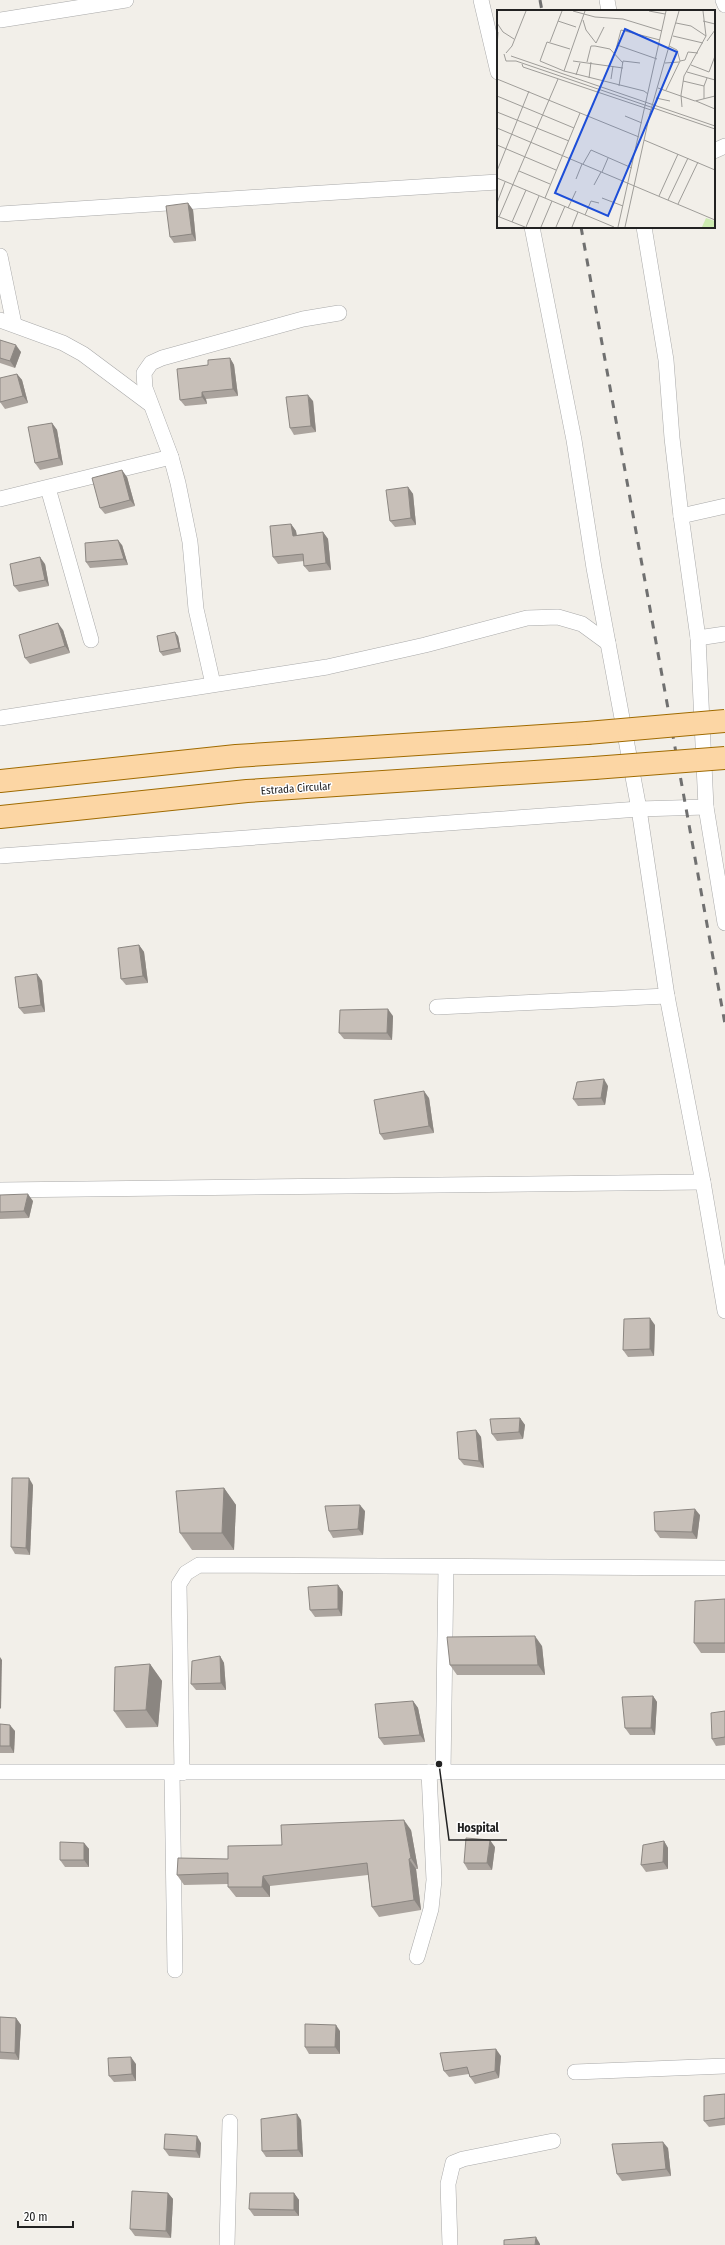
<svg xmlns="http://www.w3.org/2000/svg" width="725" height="2245" font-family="'Fira Sans Condensed',sans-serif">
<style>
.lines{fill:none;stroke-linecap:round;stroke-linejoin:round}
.street-casing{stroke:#a9a9a9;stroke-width:16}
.primary-casing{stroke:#a06b00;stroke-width:24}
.street{stroke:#fff;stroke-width:15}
.primary{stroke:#fcd6a4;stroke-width:22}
.rail{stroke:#707070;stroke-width:3;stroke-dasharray:8 8;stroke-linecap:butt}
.primary-bridge-casing{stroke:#a06b00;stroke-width:24;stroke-linecap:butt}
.primary-bridge{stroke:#fcd6a4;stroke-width:22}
.wall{fill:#aba49e}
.shaded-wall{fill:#8b8681}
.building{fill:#c7bfb8;stroke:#8b8681}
.labels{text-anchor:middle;stroke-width:3;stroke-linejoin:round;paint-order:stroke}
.street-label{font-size:11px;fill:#222;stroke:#fff}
.inset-road{fill:none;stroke:#9f9d99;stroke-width:1}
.view{fill:#1d4ed8;fill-opacity:0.15;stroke:#1d4ed8;stroke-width:2}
.inset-edge{fill:none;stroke:#222;stroke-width:2}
.leader{fill:none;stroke:#222;stroke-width:1.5}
.callout-dot{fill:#222;stroke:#fff;stroke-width:1.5}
.callout-label{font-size:12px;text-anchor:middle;font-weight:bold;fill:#222;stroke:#fff;stroke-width:3;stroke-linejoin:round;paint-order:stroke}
</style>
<rect width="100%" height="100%" fill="#f2efe9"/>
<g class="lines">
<defs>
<g id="street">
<path d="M481,0l17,72"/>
<path d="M607,0l2,11"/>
<path d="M723,0l2,5"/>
<path d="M0,20l126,-20"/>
<path d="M714,151l11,-5"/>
<path d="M0,214c166,-12 332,-21 498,-32"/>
<path d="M532,227l42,213 20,128 45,241 28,187 36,186 22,129"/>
<path d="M644,227l22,133 6,78 9,78 17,122 8,169 19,116"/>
<path d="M0,256l14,68"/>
<path d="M0,320l63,23 20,11 67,50"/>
<path d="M48,488l43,152"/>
<path d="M0,499l171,-42"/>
<path d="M681,516l44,-10"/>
<path d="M698,638l27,-4"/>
<path d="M213,684l-17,-75 -6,-67 -12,-59 -7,-26 -26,-69 -1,-15 7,-10 11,-5 141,-39 36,-6"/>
<path d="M0,718l327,-51 98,-22 102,-27 31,-1 24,7 26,19"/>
<path d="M0,856l639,-47 67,-2"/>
<path d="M437,1007l230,-11"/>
<path d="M0,1190l703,-8"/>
<path d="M0,1772h725"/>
<path d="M443,1772l3,-205"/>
<path d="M172,1773l3,197"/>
<path d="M182,1773l-3,-189 7,-11 13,-8 526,3"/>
<path d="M417,1957l14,-48 3,-29 -5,-108"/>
<path d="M575,2072l150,-6"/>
<path d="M227,2245l3,-123"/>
<path d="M450,2245l-2,-61 5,-21 10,-4 90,-18"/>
</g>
<g id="primary">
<path d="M0,781l236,-25 351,-23"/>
<path d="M0,817l247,-26 347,-23"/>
</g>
</defs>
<use href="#street" class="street-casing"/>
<use href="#primary" class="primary-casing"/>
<use href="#street" class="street"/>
<use href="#primary" class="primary"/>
<g class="rail">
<path d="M540,0l2,11"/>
<path d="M581,227l144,797"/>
</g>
<defs>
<g id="primary-bridge">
<path d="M587,733l138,-12"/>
<path d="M594,768l131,-10"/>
</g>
</defs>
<use href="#primary-bridge" class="primary-bridge-casing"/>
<use href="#primary-bridge" class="primary-bridge"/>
</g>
<g class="wall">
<path d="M188,203l5,7 3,31 -22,2 -4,-6z"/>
<path d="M0,340l21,12 -6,16 -15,-5z"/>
<path d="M230,358l4,7 4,31 -32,3 1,5 -22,2 -5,-6 28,-35z"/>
<path d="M17,374l5,6 6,23 -23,6 -5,-7z"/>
<path d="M313,401l3,31 -22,3 -4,-7z"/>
<path d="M52,423l5,7 6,35 -23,5 -5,-7z"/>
<path d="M127,477l8,29 -30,8 -5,-6z"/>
<path d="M408,487l5,7 3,31 -21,2 -5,-6z"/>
<path d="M291,524l5,7 1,4 26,-3 5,7 3,31 -22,2 -5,-6v-5l-26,3 -5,-7z"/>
<path d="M122,545l6,20 -38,3 -4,-6z"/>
<path d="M45,564l4,22 -30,6 -5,-6z"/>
<path d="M63,630l7,23 -40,11 -5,-6z"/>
<path d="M178,636l3,16 -18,4 -3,-4z"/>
<path d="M139,945l5,7 4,31 -22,2 -5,-6z"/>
<path d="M37,974l5,7 3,31 -21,2 -5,-6z"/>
<path d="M393,1016l-1,24 -48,-1 -5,-6z"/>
<path d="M608,1086l-3,19 -27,1 -5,-7z"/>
<path d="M429,1098l5,35 -50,7 -4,-6z"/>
<path d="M0,1195l33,6 -4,17 -29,1z"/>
<path d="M655,1325l-1,31 -26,1 -5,-7z"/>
<path d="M520,1418l5,7 -2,14 -26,2 -5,-7z"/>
<path d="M476,1430l5,7 3,31 -20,-3 -5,-6z"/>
<path d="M33,1485l-3,70 -15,-1 -4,-7z"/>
<path d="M224,1488l12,17 -2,45h-42l-12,-17z"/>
<path d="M365,1511l-2,24 -30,3 -4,-7z"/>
<path d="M700,1515l-3,24 -37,-1 -5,-7z"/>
<path d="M338,1585l5,7 -1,24 -27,1 -5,-7z"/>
<path d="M725,1599v54h-24l-7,-10z"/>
<path d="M542,1646l3,29h-88l-7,-10z"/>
<path d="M220,1656l4,7 2,27h-30l-5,-6z"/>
<path d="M150,1664l12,17 -4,46 -32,1 -12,-17z"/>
<path d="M653,1696l4,6 -2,33h-25l-5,-7z"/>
<path d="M413,1701l5,7 7,34 -41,3 -5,-7z"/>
<path d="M725,1711v34l-9,1 -4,-7z"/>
<path d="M0,1724l15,7 -1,22h-14z"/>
<path d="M411,1830l7,39h-2l5,41 -42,7 -7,-10 -4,-32 -98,11v11h-34l-8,-10v-3l-44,1 -7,-10 51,-16 54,-14z"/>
<path d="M664,1841l4,7v21l-22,3 -5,-7z"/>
<path d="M84,1843l5,6v18h-24l-5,-7z"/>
<path d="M495,1847l-3,23h-24l-4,-7z"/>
<path d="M0,2017l16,1 5,7 -2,35 -19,-1z"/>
<path d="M340,2031v23h-31l-4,-7z"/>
<path d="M501,2056l-2,22 -24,6 -5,-7 -1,-3 -20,3 -5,-6z"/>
<path d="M136,2064v17l-22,1 -5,-6z"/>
<path d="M725,2094v31l-16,2 -5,-6z"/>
<path d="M301,2120l2,37h-37l-4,-6z"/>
<path d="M201,2143l-1,15 -31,-2 -5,-7z"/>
<path d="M668,2148l3,28 -49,5 -5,-7z"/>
<path d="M168,2193l5,6 -2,39 -36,-2 -5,-7z"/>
<path d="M294,2193l5,7v16h-45l-5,-7z"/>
</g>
<g class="shaded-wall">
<path d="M188,203l5,7 3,31 -4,-7z"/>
<path d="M16,345l5,7 -6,16 -5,-7z"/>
<path d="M230,358l4,7 4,31 -5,-7z"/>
<path d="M17,374l5,6 6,23 -5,-7z"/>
<path d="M202,392l4,7 1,5 -5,-7z"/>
<path d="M308,395l5,6 3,31 -5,-6z"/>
<path d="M52,423l5,7 6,35 -4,-7z"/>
<path d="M122,470l5,7 8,29 -5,-6z"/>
<path d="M408,487l5,7 3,31 -5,-7z"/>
<path d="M291,524l5,7 1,11 -4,-6z"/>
<path d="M323,532l5,7 3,31 -5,-7z"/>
<path d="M118,540l4,5 6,20 -4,-6z"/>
<path d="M40,557l5,7 4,22 -4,-6z"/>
<path d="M58,623l5,7 7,23 -5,-7z"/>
<path d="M175,632l3,4 3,16 -2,-4z"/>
<path d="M139,945l5,7 4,31 -5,-7z"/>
<path d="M37,974l5,7 3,31 -4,-7z"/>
<path d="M388,1009l5,7 -1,24 -5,-7z"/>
<path d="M604,1079l4,7 -3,19 -4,-7z"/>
<path d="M424,1091l5,7 5,35 -5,-7z"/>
<path d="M28,1194l5,7 -4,17 -5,-7z"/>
<path d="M650,1318l5,7 -1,31 -4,-7z"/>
<path d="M520,1418l5,7 -2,14 -4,-7z"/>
<path d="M476,1430l5,7 3,31 -5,-7z"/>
<path d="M29,1478l4,7 -3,70 -4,-7z"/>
<path d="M224,1488l12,17 -2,45 -12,-17z"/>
<path d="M360,1505l5,6 -2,24 -5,-6z"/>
<path d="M695,1509l5,6 -3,24 -5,-7z"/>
<path d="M338,1585l5,7 -1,24 -4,-7z"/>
<path d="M535,1636l7,10 3,29 -7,-10z"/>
<path d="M220,1656l4,7 2,27 -5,-7z"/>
<path d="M0,1657l2,3 -1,49 -1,-1z"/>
<path d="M150,1664l12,17 -4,46 -12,-17z"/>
<path d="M653,1696l4,6 -2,33 -4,-7z"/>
<path d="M413,1701l5,7 7,34 -5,-7z"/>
<path d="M10,1725l5,6 -1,22 -4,-7z"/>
<path d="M404,1820l7,10 7,39 -7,-11z"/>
<path d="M490,1840l5,7 -3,23 -5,-7z"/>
<path d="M664,1841l4,7v21l-5,-7z"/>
<path d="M84,1843l5,6v18l-5,-7z"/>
<path d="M409,1859l7,10 5,41 -7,-10z"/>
<path d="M263,1876l7,10v11l-8,-10z"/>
<path d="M16,2018l5,7 -2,35 -4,-7z"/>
<path d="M336,2025l4,6v23l-5,-7z"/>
<path d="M496,2049l5,7 -2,22 -4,-7z"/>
<path d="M131,2057l5,7v17l-4,-7z"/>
<path d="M297,2114l4,6 2,37 -5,-7z"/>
<path d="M197,2136l4,7 -1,15 -4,-7z"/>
<path d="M663,2142l5,6 3,28 -5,-7z"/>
<path d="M168,2193l5,6 -2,39 -5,-7z"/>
<path d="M294,2193l5,7v16l-5,-6z"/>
<path d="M536,2237l4,7v1h-5z"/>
</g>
<g class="building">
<path d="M188,203l4,31 -22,3 -4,-31z"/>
<path d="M0,340l16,5 -6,16 -10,-3z"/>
<path d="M230,358l3,31 -31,3v5l-22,3 -3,-31 31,-4v-5z"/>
<path d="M17,374l6,22 -23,6v-24z"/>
<path d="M308,395l3,31 -21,2 -4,-31z"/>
<path d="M52,423l7,35 -24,5 -7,-36z"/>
<path d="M122,470l8,30 -30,8 -8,-30z"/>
<path d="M408,487l3,31 -21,3 -4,-31z"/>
<path d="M291,524l2,12 30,-4 3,31 -22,3 -1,-12 -30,3 -3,-31z"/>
<path d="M118,540l6,19 -38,3 -1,-19z"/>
<path d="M40,557l5,23 -31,6 -4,-22z"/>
<path d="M58,623l7,23 -40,12 -6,-23z"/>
<path d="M175,632l4,16 -19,4 -3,-16z"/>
<path d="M139,945l4,31 -22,3 -3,-31z"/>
<path d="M37,974l4,31 -22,3 -4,-31z"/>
<path d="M388,1009l-1,24h-48l1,-23z"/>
<path d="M604,1079l-3,19 -28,1 4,-17z"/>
<path d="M424,1091l5,35 -49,8 -6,-34z"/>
<path d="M28,1194l-4,17 -24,1v-17z"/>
<path d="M650,1318v31l-27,1 1,-31z"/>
<path d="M520,1418l-1,14 -27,2 -2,-15z"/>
<path d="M476,1430l3,31 -20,-2 -2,-27z"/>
<path d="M12,1478h17l-3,70 -15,-1z"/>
<path d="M224,1488l-2,45h-42l-4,-42z"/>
<path d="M360,1505l-2,24 -29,2 -4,-25z"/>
<path d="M695,1509l-3,23 -37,-1 -1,-19z"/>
<path d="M338,1585v24l-28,1 -2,-23z"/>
<path d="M725,1599v44h-31l1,-42z"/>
<path d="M535,1636l3,29h-88l-3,-28z"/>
<path d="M220,1656l1,27 -30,1 1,-23z"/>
<path d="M150,1664l-4,46 -32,1 1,-44z"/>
<path d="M653,1696l-2,32h-26l-3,-31z"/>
<path d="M413,1701l7,34 -41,3 -4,-34z"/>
<path d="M725,1711v26l-13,2 -1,-26z"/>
<path d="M0,1724l10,1v21h-10z"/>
<path d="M404,1820l7,38 -2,1 5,41 -42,7 -5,-44 -104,13 -1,11h-34v-14l-51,2 1,-17 50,1v-13l54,-1 -1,-20z"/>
<path d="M466,1838l24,2 -3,23h-23z"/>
<path d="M664,1841l-1,21 -22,3 2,-20z"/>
<path d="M60,1842l24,1v17h-24z"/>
<path d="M0,2017l16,1 -1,35 -15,-1z"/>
<path d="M305,2024l31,1 -1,22h-30z"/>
<path d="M496,2049l-1,22 -25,6 -3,-10 -23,4 -4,-18z"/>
<path d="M131,2057l1,17 -23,2 -1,-18z"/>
<path d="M725,2094v24l-21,3v-25z"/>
<path d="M297,2114l1,36 -36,1 -1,-32z"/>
<path d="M165,2134l32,2 -1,15 -32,-2z"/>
<path d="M663,2142l3,27 -49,5 -5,-30z"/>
<path d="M132,2191l36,2 -2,38 -36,-2z"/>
<path d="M250,2193h44v17l-45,-1z"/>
<path d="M536,2237l-1,8h-31v-5z"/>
</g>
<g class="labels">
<g class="street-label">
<text transform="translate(296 788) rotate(-4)" y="4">Estrada Circular</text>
</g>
</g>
<g transform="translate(497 10)">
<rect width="218" height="218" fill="#f2efe9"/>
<path d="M209,208l9,3v6h-13z" fill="#cdebb0"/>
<path class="inset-road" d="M76,1l22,6 28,2 39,12M152,1l16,3M86,10l3,10 10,13M61,11l18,6M206,11l12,3M0,13l6,9 11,7M179,13l15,3 15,10M176,26l30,7M210,31l8,-11M53,32l12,-31M99,33l8,-16M120,35l40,14M0,37l1,-15M73,39l-23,-7 -7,19 24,10 80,20 4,3M9,43l6,-7 14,-35M118,43l6,-23 39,10M7,44l2,7h10l199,68M14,46l204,70M76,51l50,7M183,51l5,-1 3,-8 10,1M90,52l4,-16h4l15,3 13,14M168,53l14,-1M25,54l1,3 128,43M194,55l18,7 6,-16M67,61l21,-60M190,62l28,8M79,65l4,-12M92,68l2,-16M0,69l142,58M114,69l2,-13M186,71l21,5M122,76l4,-25 17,2M161,78l37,13 20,-5M169,80l14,-29 -3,-11 -8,-4M0,86l77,32M159,88l14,3M207,89v-13l3,-8M199,91l19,8M185,97l-1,-12 3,-19 22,-40 -3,-25M0,102l72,29M128,106l17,7M0,118l218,92M147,130l71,30M0,135l59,25M86,154l8,-14 41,18M0,161l32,-80M22,161l31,13M105,162l6,-14M0,168l117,49M79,169l6,-15M97,175l7,-13M162,186l19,-42M48,188l35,-85M105,188l21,8M171,190l20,-42M0,193l8,-21M181,194l20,-42M71,198l8,-17M88,205l6,-14 8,2M0,206l28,11M2,207l59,-138M15,212l14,-32M29,217l13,-31M44,217l11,-26M59,217l9,-21M75,217l6,-15M121,217l48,-216M128,217l25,-114 29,-102"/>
<path class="view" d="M128,19l52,23 -69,164 -53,-23z"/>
<rect width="218" height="218" class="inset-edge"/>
</g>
<path class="leader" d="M439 1764L449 1840H507"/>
<circle class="callout-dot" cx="439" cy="1764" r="4"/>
<g class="callout-label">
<text x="478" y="1832">Hospital</text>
</g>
<path d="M18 2221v6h55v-6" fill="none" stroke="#222222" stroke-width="2"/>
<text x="24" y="2221" font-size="12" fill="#222222" stroke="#ffffff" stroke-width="3" paint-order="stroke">20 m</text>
</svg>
